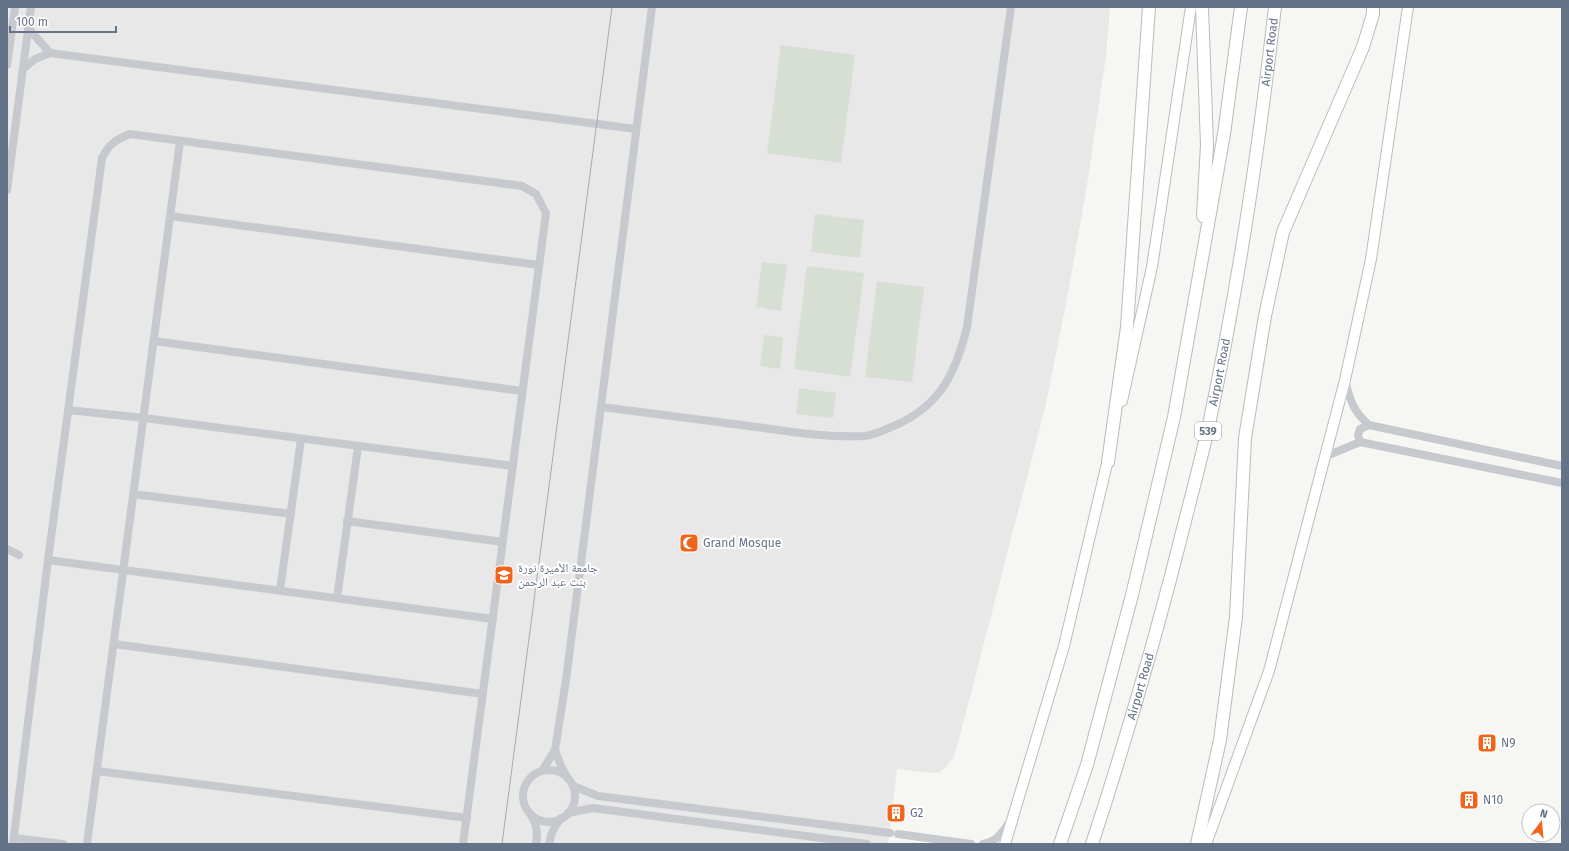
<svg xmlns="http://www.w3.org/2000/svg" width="1569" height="851" font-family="'Fira Sans','Noto Naskh Arabic',sans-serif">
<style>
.built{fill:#e7e8e7}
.grass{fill:#d7dfd4}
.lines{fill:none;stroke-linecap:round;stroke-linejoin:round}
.major-casing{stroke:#b9bcc1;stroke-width:12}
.highway-casing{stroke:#b8bbbf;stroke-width:14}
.minor{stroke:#c6c9cd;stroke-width:8}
.major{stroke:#fff;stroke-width:10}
.highway{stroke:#fff;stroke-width:12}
.tram{stroke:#a6abb2;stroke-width:1}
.labels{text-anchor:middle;stroke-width:4;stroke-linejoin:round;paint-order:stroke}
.shield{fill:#fff;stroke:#929dab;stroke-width:1}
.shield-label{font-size:11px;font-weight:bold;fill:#647387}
.street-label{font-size:12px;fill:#647387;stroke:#fff}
.poi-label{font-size:12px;fill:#647387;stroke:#fff;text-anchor:start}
</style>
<rect width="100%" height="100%" fill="#f6f7f3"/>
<path class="built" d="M7,7h1103l-4,49 -19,129 -20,114 -22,109 -87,335 -4,14 -7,9 -7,6 -8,1 -35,-4 -9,75h-881z"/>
<g class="grass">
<path d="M781,45l74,10 -14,108 -74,-10z"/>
<path d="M815,214l49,6 -4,38 -49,-6z"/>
<path d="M762,262l25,3 -6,46 -25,-4z"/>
<path d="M807,266l57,7 -14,104 -56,-8z"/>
<path d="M877,281l47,6 -12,95 -47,-5z"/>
<path d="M764,335l19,2 -3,32 -20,-3z"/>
<path d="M799,388l37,5 -3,25 -37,-4z"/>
</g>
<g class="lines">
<defs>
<g id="major">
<path d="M1122,401l30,-134 39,-260"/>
<path d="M1005,844l59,-198 45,-191"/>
<path d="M1206,844l63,-173 76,-291 26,-121 37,-252"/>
</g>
<g id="highway">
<path d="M1202,7l5,138 -4,71"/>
<path d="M1108,462l19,-135 22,-320"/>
<path d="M1060,844l27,-79 45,-170 42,-178 50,-283 17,-127"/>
<path id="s1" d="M1092,844c35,-107 66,-214 93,-323 8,-31 16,-62 23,-92 30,-140 51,-281 67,-422"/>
<path d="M1197,844l23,-104 16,-123 9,-179 20,-122 18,-84 80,-185 10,-33v-7"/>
</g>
</defs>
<use href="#major" class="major-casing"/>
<use href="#highway" class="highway-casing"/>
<g class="minor">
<path d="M50,53l586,76"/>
<path d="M7,65l8,-58"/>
<path d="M23,69l12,-10 15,-6 -22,-25"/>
<path d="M7,190l24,-183"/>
<path d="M170,216l369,49"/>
<path d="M154,341l368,50"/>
<path d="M1345,381c6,20 7,29 24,44l193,41"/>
<path d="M602,407c49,6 98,13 147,19 38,5 77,12 115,10 11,-1 22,-7 32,-11 45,-20 60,-53 71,-98l44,-320"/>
<path d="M68,410l76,8 369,48"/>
<path d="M1360,442l-2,-7 2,-6 9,-4"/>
<path d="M1324,457l36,-15 202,41"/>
<path d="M133,494l158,20"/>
<path d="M347,521l156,21"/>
<path d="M7,549l12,6"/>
<path d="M48,560l445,59"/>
<path d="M280,590l21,-151"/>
<path d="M337,598l21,-151"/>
<path d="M114,644l369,50"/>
<path d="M555,750l6,16 6,11"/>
<circle cx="549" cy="796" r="26"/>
<path d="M97,771l370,47"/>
<path d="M542,771l13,-21 11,-70 86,-673"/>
<path d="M573,786l25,10 292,37"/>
<path d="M568,813l25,-5 274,36"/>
<path d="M531,815c6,10 7,18 5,29"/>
<path d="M898,834l73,10"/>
<path d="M14,838l49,6"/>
<path d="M13,844l35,-284 54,-402c7,-14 13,-18 28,-24l392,52 14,8 10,19 -83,631"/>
<path d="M87,844l93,-703"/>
<path d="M549,844c2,-11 5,-17 12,-26"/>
<path d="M983,844c13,-3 18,-9 25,-20"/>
</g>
<use href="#major" class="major"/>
<use href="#highway" class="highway"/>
<path class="tram" d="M502,844l110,-837"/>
</g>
<defs>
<symbol id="mosque-square" viewBox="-11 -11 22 22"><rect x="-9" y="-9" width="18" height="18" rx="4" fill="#ef651b" stroke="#fff"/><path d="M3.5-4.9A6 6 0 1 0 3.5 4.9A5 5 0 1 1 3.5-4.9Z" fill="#fff"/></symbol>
<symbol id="university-square" viewBox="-11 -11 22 22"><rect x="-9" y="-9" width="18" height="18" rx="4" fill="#ef651b" stroke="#fff"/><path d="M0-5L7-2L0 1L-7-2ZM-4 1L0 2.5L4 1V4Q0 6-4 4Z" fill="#fff"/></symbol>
<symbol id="building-square" viewBox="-11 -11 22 22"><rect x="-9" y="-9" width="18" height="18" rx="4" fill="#ef651b" stroke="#fff"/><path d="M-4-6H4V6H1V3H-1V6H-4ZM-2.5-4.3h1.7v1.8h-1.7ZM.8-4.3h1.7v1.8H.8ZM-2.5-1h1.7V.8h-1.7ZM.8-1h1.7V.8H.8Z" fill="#fff"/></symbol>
</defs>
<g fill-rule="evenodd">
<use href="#mosque-square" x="678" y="532" width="22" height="22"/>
<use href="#university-square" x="493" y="564" width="22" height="22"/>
<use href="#building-square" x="1476" y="732" width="22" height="22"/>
<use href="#building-square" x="1458" y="789" width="22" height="22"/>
<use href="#building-square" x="885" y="802" width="22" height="22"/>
</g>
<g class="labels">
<rect class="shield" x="1195" y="422" width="26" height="18" rx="3"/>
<g class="shield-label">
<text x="1208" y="435">539</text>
</g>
<g class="street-label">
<text dy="4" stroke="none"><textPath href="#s1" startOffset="813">Airport Road</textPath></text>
<text dy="4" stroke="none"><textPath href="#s1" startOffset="489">Airport Road</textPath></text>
<text dy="4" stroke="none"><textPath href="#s1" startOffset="165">Airport Road</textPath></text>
</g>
<g class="poi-label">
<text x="703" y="547">Grand Mosque</text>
<text x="518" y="572">جامعة الأميرة نورة<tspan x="518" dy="14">بنت عبد الرحمن</tspan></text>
<text x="1501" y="747">N9</text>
<text x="1483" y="804">N10</text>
<text x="910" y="817">G2</text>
</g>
</g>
<rect width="1569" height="851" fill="none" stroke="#647387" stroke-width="16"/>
<g transform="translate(1541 823) rotate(16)"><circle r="19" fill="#ffffff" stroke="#c1c7cf"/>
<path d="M0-3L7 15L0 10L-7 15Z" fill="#ef651b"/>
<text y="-6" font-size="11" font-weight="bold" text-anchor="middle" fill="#647387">N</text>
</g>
<path d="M10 26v6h106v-6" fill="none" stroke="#647387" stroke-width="2"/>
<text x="16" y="26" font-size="12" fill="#647387" stroke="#ffffff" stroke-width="3" paint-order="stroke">100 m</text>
</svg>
